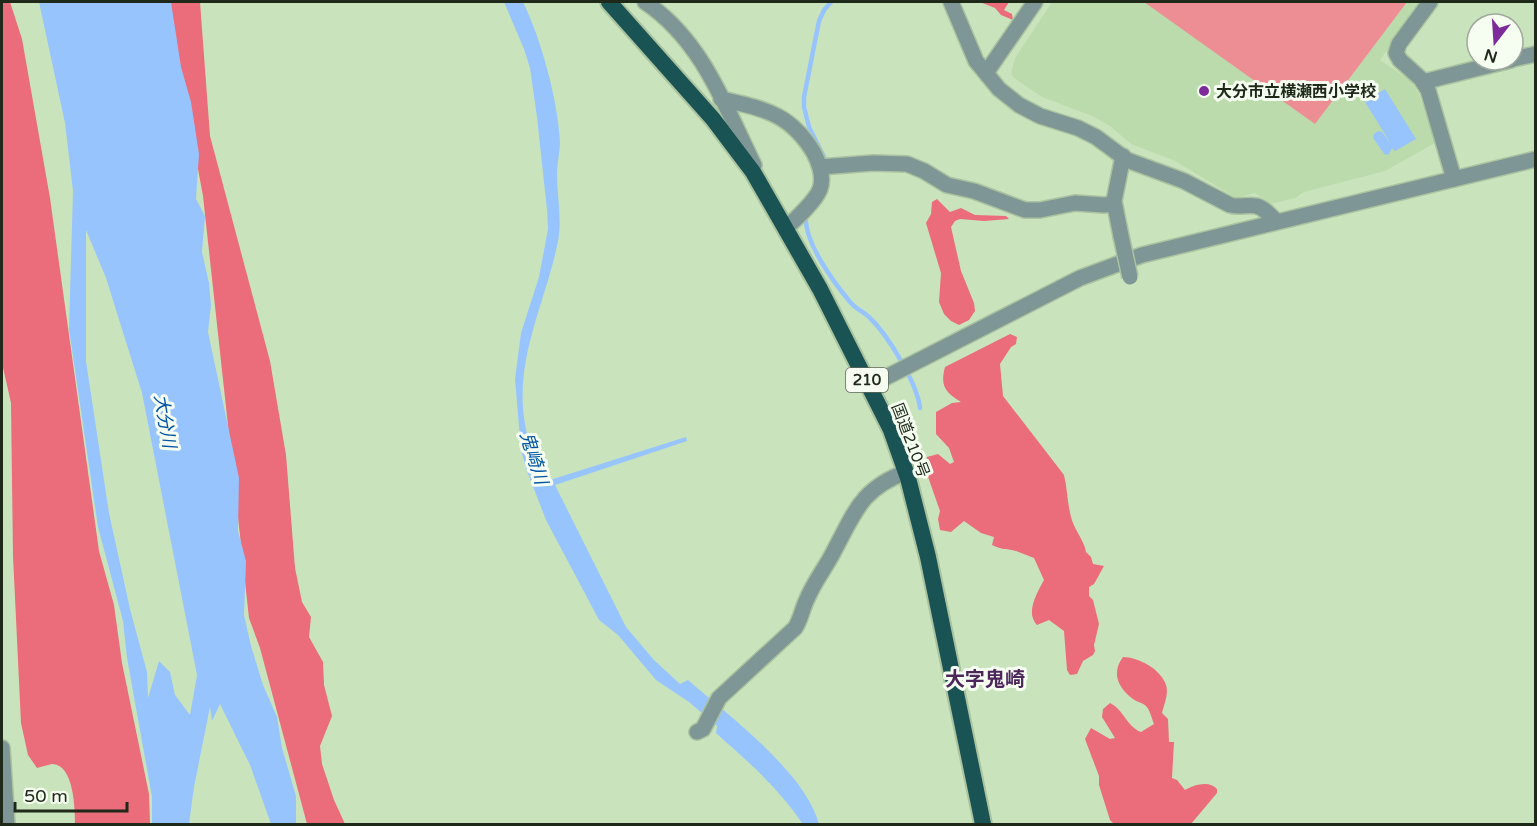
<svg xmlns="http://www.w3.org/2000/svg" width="1537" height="826" font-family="'Varela Round','Noto Sans JP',sans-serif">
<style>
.built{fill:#bcdbad}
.green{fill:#ed8e95}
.forest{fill:#eb6c7a}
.water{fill:#98c4fe;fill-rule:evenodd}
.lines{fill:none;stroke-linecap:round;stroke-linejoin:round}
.stream{stroke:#98c4fe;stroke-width:4.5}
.minor-casing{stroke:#aac29f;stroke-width:18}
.tertiary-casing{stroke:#aac29f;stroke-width:18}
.trunk-casing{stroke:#aac29f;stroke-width:20}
.minor{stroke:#7e9695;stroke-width:15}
.tertiary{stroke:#7e9695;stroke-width:15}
.trunk{stroke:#195353;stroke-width:16}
.minor-bridge-casing{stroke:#aac29f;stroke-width:18;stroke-linecap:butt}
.minor-bridge{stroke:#7e9695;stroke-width:15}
.poi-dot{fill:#7d2b9b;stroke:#f6fef2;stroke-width:2}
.labels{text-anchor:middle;stroke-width:6;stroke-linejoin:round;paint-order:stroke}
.shield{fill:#f6fef2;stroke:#60695b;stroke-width:1.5}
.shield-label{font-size:15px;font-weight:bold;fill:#1f291a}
.poi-label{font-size:16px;font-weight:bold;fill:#1f291a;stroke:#f6fef2;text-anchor:start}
.street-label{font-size:16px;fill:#1f291a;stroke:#f6fef2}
.water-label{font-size:18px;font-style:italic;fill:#0054a6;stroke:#f6fef2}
.quarter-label{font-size:20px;font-weight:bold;fill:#4d265c;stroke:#f6fef2}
</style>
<rect width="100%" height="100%" fill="#c9e4bc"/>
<path class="built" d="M1052,2h371l-43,58 30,20 9,14 16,49 -50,28 -81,21 -9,6 -24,6 -16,-11 -19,5 -61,-37 -44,-17 -21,-18 -18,-10 -50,-19 -28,-19 -3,-4 4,-16z"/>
<path class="green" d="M1144,2h263l-92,122z"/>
<g class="forest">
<path d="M2,2h8l12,37 28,159 49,353 15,54 8,58 27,131 1,30h-75c0,-15 -1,-60 -23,-60 -5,1 -11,3 -15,4l-9,-13 -7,-32 -8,-167 -2,-153 -9,-40z"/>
<path d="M167,2h33l10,134 60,225 16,94 9,113 7,34 9,15 -2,20 14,25 1,23 8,31 -12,30 2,18 12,36 11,24h-38l-47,-176 -11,-30 -46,-422z"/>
<path d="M980,2h29l-5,8 8,4 1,6 -12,-5 -6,-7z"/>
<path d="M937,199l13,13 11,-4 14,7 31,1 3,3 -25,2 -24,-2 -5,2 -4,6 10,44 13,32 1,8 -6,9 -10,5 -8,-4 -7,-7 -5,-12 2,-29 -15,-50 5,-9 1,-12z"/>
<path d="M1010,334l7,3 -1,7 -5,3 -11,17 3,32 61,79c4,16 3,32 9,48 4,10 11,18 13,29l5,5 2,7 11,2 -10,18 -5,3v9l4,4 6,24 -5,21 1,6 -2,4 -10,6 -6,13 -7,1 -3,-5 -3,-39 -15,-11 -12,5c-12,-12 0,-32 7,-45l-10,-22c-6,-2 -12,-5 -18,-7 -9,-3 -12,0 -24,-6l2,-8 -13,-4 -17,-12 -13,11 -11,-2 -2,-11 2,-8 -14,-40 1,-14 11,-3 12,10 4,-2 -5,-14 -13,-14v-22l16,-9 9,-1c-16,-10 -21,-16 -16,-35z"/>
<path d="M1123,657c15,0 38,12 43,28 3,8 -2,20 -4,28l6,6 1,23h5l-2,36 5,2 8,10c9,-5 24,-10 32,-1v4l-26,31h-77l-4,-4 -11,-35v-9l-14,-37 6,-11 19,11 5,-1 -13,-21 1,-8 7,-6c14,7 17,24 31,29l13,-8c-2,-5 -4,-14 -8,-18 -3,-3 -9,-4 -13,-7 -15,-11 -22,-26 -10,-42z"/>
</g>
<g class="water">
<path d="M39,2h132l10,65 10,35 8,52 -3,45 9,17 -3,36 7,31 2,22 -3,27 31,146 -1,53 8,30 -2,54 7,31 12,39 14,32 5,31 14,48v28h-25l-21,-59 -30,-61 -8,17 -2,-14 -16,80 -5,37h-37v-27l-25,-139 -4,-37 -25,-94 -29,-198 4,-138 -8,-68zM86,230l20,48 36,115 55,282 -7,40 -15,-20 -5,-23 -11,-11 -11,37 -1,-26 -17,-63 -21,-96 -23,-152z"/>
<path d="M504,2h19c18,37 35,98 37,140 0,10 -3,21 -3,31 0,25 6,49 0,73 -13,60 -43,115 -32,178 2,13 8,26 11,39l9,6 5,11 136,-43 1,4 -132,44 71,142 28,33 26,24 8,-4c41,36 117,92 131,144l-17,-1c-24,-36 -54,-61 -86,-90l1,-7 -28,-24 -33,-22 -38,-45 -19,-15 -53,-100 -19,-49 -6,-21 -6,-71 6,-46 18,-56 9,-48 -1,-19 -10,-93 -7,-49 -6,-19z"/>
<path d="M1385,89l31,50 -21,12 -3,-3 -3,6 -4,1 -12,-17 1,-4 4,-3 4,1 9,12 -26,-42z"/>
</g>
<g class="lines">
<g class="stream">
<path d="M827,163l-18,-36 -5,-20v-10l15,-76 5,-11 7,-8"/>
<path d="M806,215c-3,26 28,68 45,88 5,6 13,9 18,14 19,18 48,66 51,91"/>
</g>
<defs>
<g id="minor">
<path d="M645,2c57,38 80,104 109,163"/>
<path d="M951,2l25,59 23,28 20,16 21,11 38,12 18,9 31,23 57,21 46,24c9,3 17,-1 26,1 7,1 15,10 20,15"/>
<path d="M1430,2l-31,42 -3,9 4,7 21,19 7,11 26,89"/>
<path d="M1513,59l23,-5"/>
<path d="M986,73l49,-71"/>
<path d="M1423,82l88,-22"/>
<path d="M721,99c43,10 69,14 93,54 5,10 10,25 6,36 -4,11 -25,31 -34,39"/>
<path d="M820,167l53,-4 34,1 17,7 23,14 27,6 51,19h15l35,-7 29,2 10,-1"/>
<path d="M1121,236l-7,-35 9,-45"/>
<path d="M697,732l6,-3 16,-31 76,-70c6,-9 7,-19 12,-29 7,-17 19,-32 27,-48 21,-39 27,-62 72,-79"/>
<path d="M2,748l5,76"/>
</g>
<path id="tertiary" d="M869,386l211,-108 62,-23 394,-96"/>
<path id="trunk" d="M609,2l104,117 40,53 67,117 71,141 17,48 20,79 55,267"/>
</defs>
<use href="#minor" class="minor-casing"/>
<use href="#tertiary" class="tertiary-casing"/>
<use href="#trunk" class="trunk-casing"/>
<use href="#minor" class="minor"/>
<use href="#tertiary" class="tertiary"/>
<use href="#trunk" class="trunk"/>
<defs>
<path id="minor-bridge" d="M1121,236l9,41"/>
</defs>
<use href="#minor-bridge" class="minor-bridge-casing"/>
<use href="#minor-bridge" class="minor-bridge"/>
</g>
<circle class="poi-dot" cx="1204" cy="91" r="6"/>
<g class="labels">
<rect class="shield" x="846" y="368" width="42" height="24" rx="4.5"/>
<g class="shield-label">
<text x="867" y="385">210</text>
</g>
<g class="poi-label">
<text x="1216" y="97">大分市立横瀬西小学校</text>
</g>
<g class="street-label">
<text transform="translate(911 440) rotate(69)" y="6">国道210号</text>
</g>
<g class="water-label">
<text transform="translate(165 421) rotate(80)" y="6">大分川</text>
<text transform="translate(534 458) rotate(73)" y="6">鬼崎川</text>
</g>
<g class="quarter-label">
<text x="985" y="686">大字鬼崎</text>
</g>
</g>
<rect width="1537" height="826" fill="none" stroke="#1f291a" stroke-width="6"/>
<g transform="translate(1495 42) rotate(197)"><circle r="28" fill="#f6fef2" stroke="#a0a99c" stroke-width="1.5"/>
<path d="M0-4.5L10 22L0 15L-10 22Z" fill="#7d2b9b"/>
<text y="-9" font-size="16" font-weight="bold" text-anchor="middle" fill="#1f291a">N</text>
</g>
<path d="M15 802v9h112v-9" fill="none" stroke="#1f291a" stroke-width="3"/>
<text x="24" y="802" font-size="18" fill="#1f291a" stroke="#f6fef2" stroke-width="4.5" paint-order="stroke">50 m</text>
</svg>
